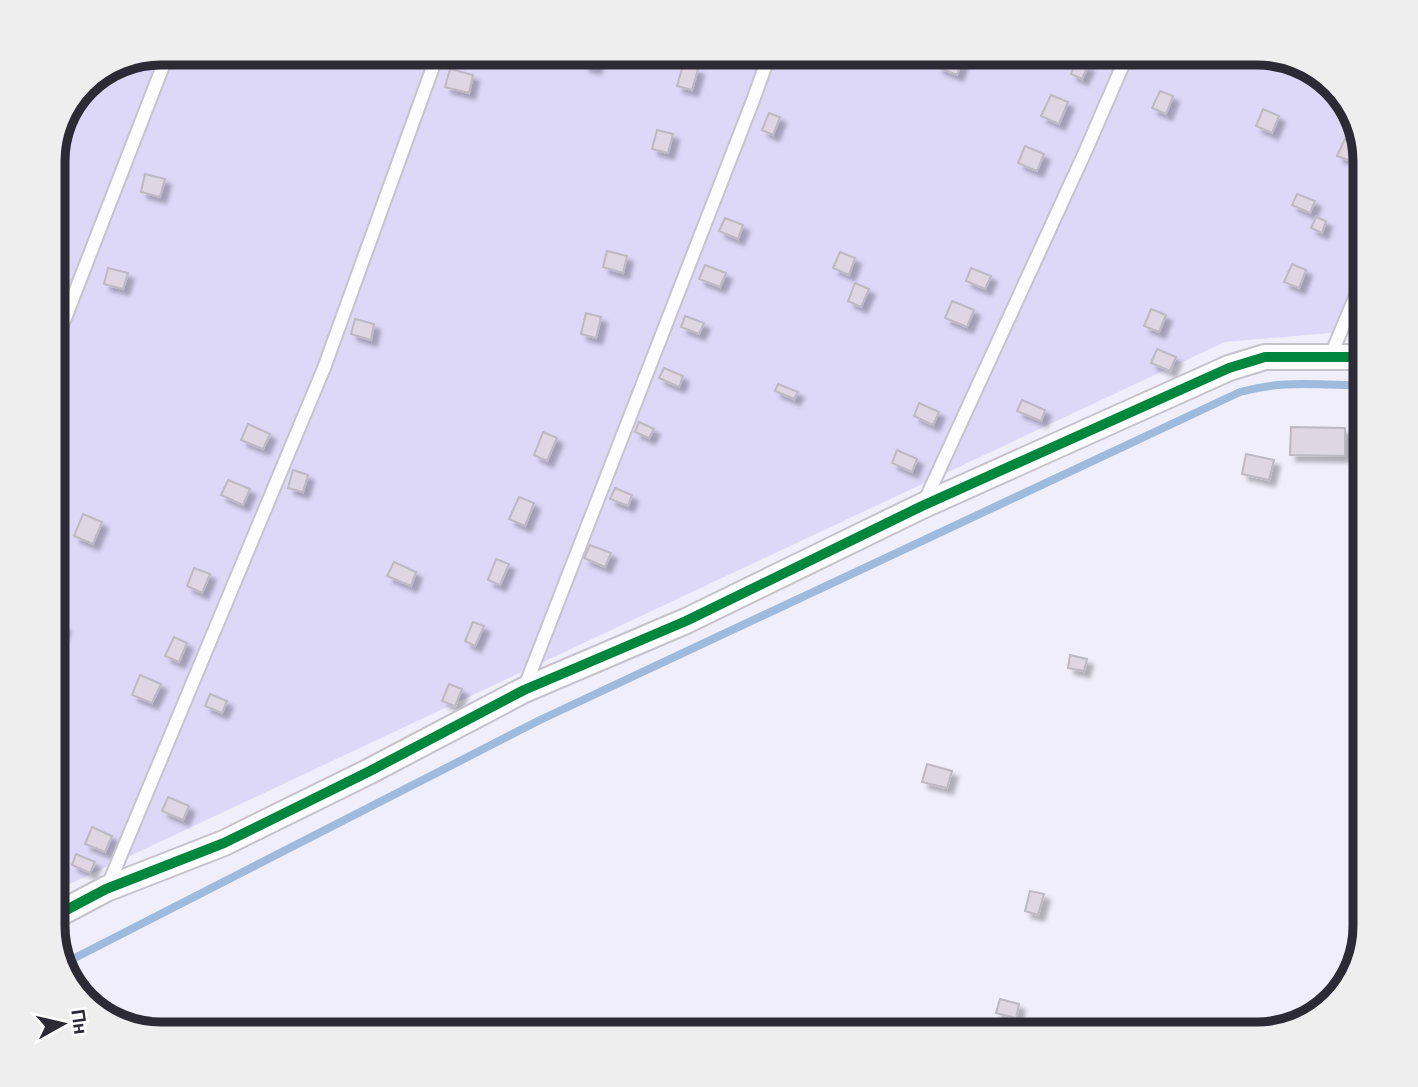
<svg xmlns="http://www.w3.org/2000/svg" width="1418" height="1087" font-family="Arial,sans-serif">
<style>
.garden{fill:#ddd8f8}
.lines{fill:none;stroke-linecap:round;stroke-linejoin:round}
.stream{stroke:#9ebadd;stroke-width:8}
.building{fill:#ded6e3;stroke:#bdb9c2;stroke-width:2;filter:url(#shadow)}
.service-casing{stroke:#c5c3cd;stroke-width:16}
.minor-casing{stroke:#c5c3cd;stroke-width:28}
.service{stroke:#fdfcfe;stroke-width:12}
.minor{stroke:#fdfcfe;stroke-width:24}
.cycleway-casing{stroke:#fff;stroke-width:15}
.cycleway{stroke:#00873e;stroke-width:10}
.rim{fill:none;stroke:#2c2a34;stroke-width:9}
</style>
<defs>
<filter id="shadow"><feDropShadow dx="6" dy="6" stdDeviation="2" flood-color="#0004"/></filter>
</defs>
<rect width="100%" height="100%" fill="#f0eefa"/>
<path class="garden" d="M161,53h1097l66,22 31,38 10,47v170l-140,12 -1172,550v-739l36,-73z"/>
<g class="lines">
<path class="stream" d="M61,965l479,-245 700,-328c47,-13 79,-6 125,-7"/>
</g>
<g class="building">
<path d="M587,53h12l-4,15 -12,-3z"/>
<path d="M943,53l19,8 -5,14 -20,-8z"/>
<path d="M1076,61l12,5 -6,13 -11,-5z"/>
<path d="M683,65l15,4 -6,21 -15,-4z"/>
<path d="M450,69l23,6 -4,18 -24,-6z"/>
<path d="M1160,91l13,5 -7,18 -14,-6z"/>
<path d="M1051,95l17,7 -9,22 -18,-8z"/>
<path d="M1263,109l16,7 -7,17 -16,-7z"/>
<path d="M769,113l11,4 -7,18 -11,-5z"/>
<path d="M657,130l16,4 -5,19 -16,-4z"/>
<path d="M1345,139l16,7 -7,16 -17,-6z"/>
<path d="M1025,146l19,8 -7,17 -19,-8z"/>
<path d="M145,174l20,5 -5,18 -19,-5z"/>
<path d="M1297,194l18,7 -5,12 -18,-8z"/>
<path d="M1316,217l10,4 -4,12 -11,-5z"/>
<path d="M725,218l18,7 -5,14 -19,-8z"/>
<path d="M607,251l20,5 -4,17 -20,-6z"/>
<path d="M840,252l15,6 -6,17 -16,-7z"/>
<path d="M1292,264l14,6 -7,18 -15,-6z"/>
<path d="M705,265l21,8 -6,14 -21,-8z"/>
<path d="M108,268l20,5 -5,16 -19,-5z"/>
<path d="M971,268l20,8 -6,13 -19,-8z"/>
<path d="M855,283l14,6 -8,18 -13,-6z"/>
<path d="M952,301l22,9 -7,17 -22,-9z"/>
<path d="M1151,309l15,6 -7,17 -15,-6z"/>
<path d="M586,313l15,4 -5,21 -15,-4z"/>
<path d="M685,316l19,7 -5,11 -18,-7z"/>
<path d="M355,319l19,5 -3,16 -20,-6z"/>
<path d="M1157,349l19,8 -6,14 -19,-8z"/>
<path d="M664,368l19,8 -4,11 -20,-9z"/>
<path d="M778,384l20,8 -4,7 -19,-8z"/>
<path d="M1022,400l23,10 -4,11 -24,-10z"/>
<path d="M919,403l20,9 -6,13 -19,-9z"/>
<path d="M639,422l15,7 -5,9 -14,-6z"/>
<path d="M248,424l22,10 -7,15 -22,-9z"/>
<path d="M1291,427l54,1v28l-55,-1z"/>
<path d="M543,432l14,6 -10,23 -13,-6z"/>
<path d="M897,450l20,9 -5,13 -20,-9z"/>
<path d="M1246,454l28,6 -5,20 -27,-6z"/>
<path d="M293,470l15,5 -5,17 -15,-4z"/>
<path d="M228,480l22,9 -7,16 -22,-10z"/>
<path d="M615,488l17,7 -4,11 -18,-7z"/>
<path d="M519,497l15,6 -9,23 -16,-7z"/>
<path d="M83,514l19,8 -9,22 -19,-8z"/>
<path d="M590,545l21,8 -6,14 -21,-9z"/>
<path d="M496,559l13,5 -9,21 -12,-5z"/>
<path d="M394,562l22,10 -5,14 -24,-10z"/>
<path d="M194,568l16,6 -8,19 -15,-7z"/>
<path d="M53,621l12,5 -10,23 -2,-1z"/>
<path d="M473,622l11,4 -9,20 -10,-5z"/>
<path d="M174,637l13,6 -8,19 -14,-6z"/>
<path d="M1070,655l17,4 -3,12 -16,-3z"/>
<path d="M140,675l21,9 -9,19 -20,-8z"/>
<path d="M449,684l13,5 -7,17 -13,-5z"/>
<path d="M210,694l17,7 -5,12 -17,-7z"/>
<path d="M927,764l25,7 -5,17 -25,-6z"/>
<path d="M168,797l21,9 -6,14 -21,-9z"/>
<path d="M92,827l20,9 -7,16 -20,-8z"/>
<path d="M76,854l19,8 -5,11 -18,-8z"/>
<path d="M1030,891l14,3 -6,21 -13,-4z"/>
<path d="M1000,999l19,5 -3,14 -20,-5z"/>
</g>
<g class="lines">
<defs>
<g id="service">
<path d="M53,349l115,-296"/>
<path d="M1330,357l35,-83"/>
<path d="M923,505l163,-355 42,-97"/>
<path d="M524,689l228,-586 18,-50"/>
<path d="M107,888l217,-520 114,-315"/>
</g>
<path id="minor" d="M53,917l53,-28 118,-46 144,-71 156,-82 162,-69 236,-115 307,-138 36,-11h100"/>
</defs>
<use href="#service" class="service-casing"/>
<use href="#minor" class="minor-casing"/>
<use href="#service" class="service"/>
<use href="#minor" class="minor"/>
<defs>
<path id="cycleway" d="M53,917l53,-28 118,-46 144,-71 156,-82 162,-69 236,-115 307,-138 36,-11h100"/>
</defs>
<use href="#cycleway" class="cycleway-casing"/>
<use href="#cycleway" class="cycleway"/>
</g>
<path d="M0 0H1418V1087H0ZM161 65H1257A96 96 0 0 1 1353 161V926A96 96 0 0 1 1257 1022H161A96 96 0 0 1 65 926V161A96 96 0 0 1 161 65Z" fill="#eeeeef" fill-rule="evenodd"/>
<path class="rim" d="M161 65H1257A96 96 0 0 1 1353 161V926A96 96 0 0 1 1257 1022H161A96 96 0 0 1 65 926V161A96 96 0 0 1 161 65Z"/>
<g transform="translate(63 1024) rotate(82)" stroke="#ffffff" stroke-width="5" paint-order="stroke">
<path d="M0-5L12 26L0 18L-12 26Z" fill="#2c2a34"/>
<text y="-10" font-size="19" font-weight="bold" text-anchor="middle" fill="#2c2a34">Пн</text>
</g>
</svg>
